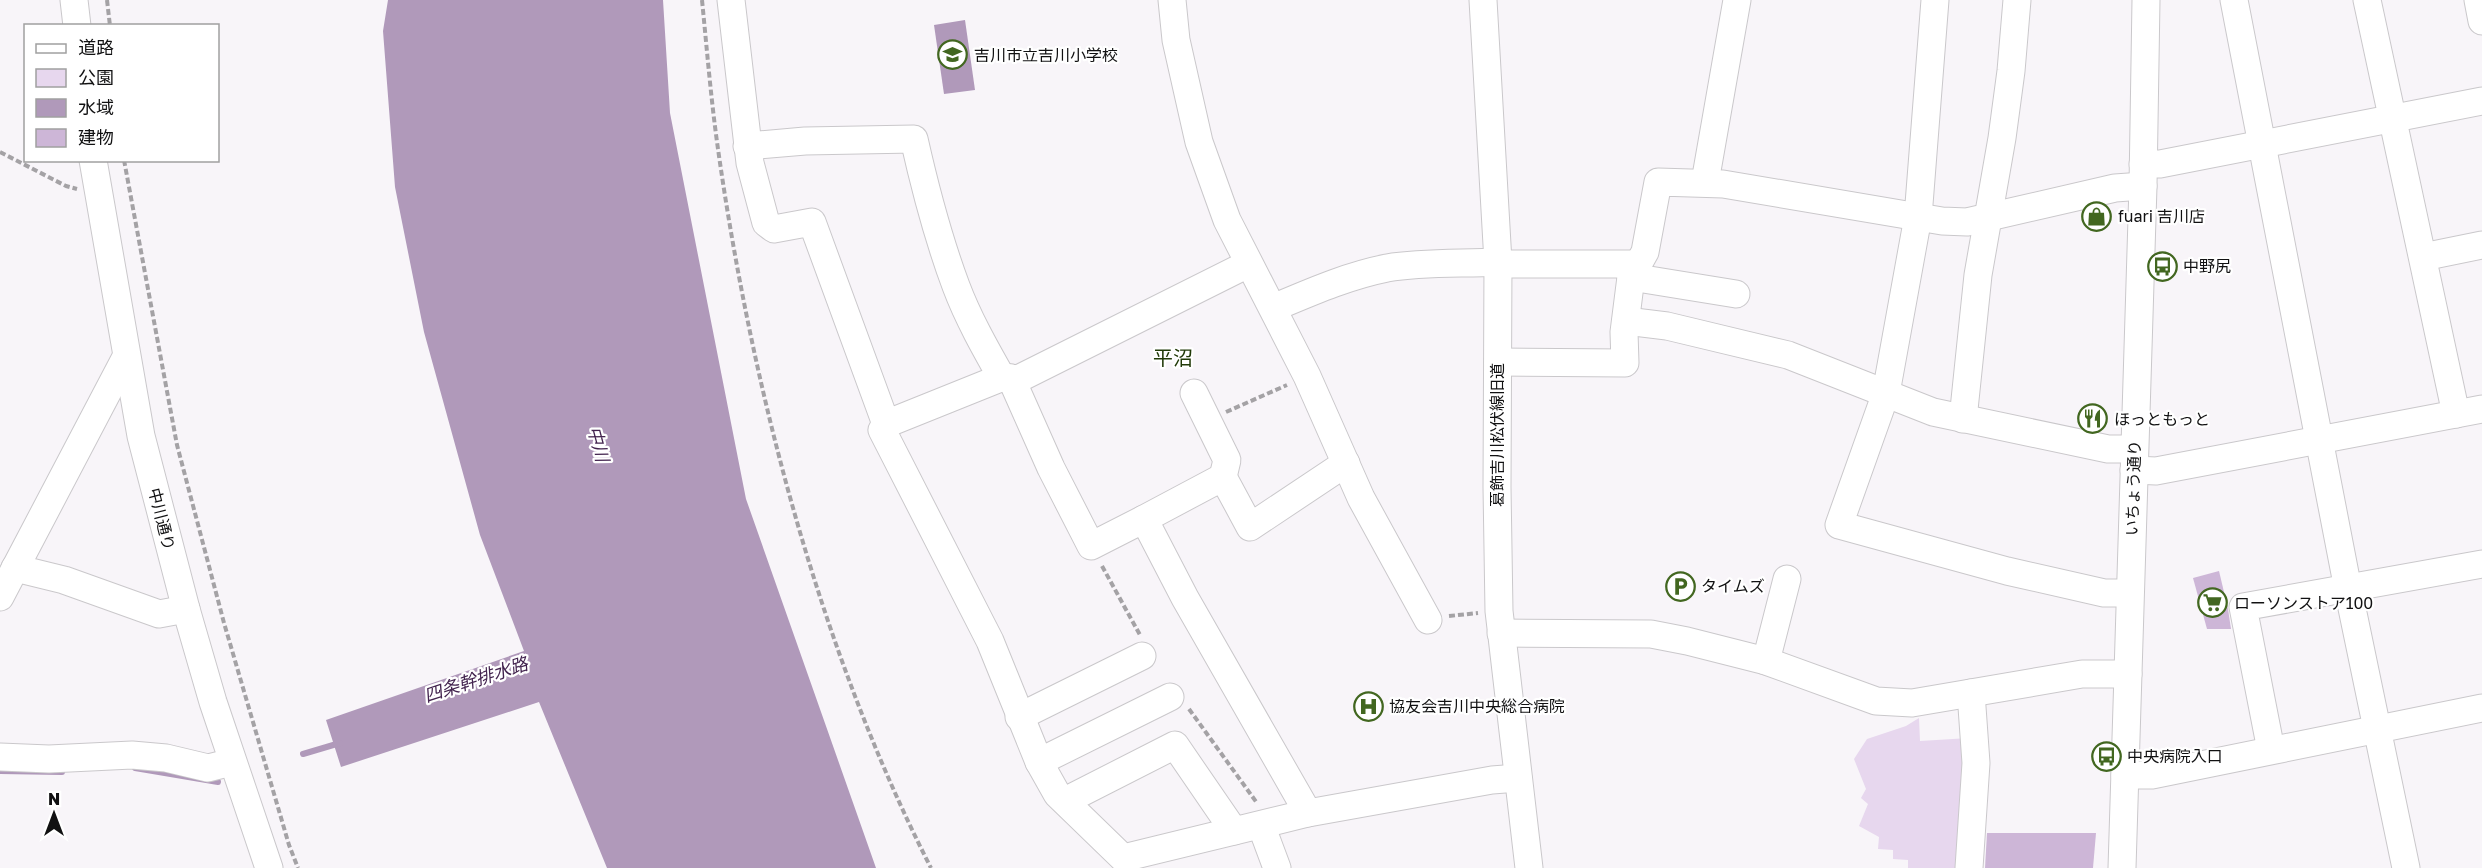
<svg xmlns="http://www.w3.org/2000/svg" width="2482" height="868" font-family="'Golos Text','Noto Sans JP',sans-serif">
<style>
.green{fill:#e7d7ee}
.water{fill:#b099ba}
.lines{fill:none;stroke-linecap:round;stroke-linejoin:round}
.stream{stroke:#b099ba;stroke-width:6}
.building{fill:#cdb6d7}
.minor-casing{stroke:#cac8cb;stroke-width:29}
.path{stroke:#a4a2a5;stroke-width:4;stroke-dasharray:6 3;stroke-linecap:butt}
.minor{stroke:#fff;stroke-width:27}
.labels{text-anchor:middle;stroke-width:4.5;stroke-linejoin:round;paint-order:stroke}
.poi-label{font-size:16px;fill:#111112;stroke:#fff;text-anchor:start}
.street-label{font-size:16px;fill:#111112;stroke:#fff}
.water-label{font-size:18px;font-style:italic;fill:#42234e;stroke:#fff}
.quarter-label{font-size:20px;fill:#213a08;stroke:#fff}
</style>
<rect width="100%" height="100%" fill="#f8f5f9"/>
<path class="green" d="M1919,718l1,23 49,-3 -7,130h-54v-8l-15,-1v-9l-15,-1 1,-12 -20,-11 9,-22 -7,-6 5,-9 -12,-30 13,-20 39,-13z"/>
<g class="water">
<path d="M388,0h275l7,113 76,386 130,369h-269l-68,-166 -198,65 -15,-47 198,-69 -44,-116 -56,-203 -29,-145 -12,-156z"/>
<path d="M965,20l10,70 -31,4 -10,-69z"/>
</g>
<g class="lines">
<g class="stream">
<path d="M303,754l37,-11"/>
<path d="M135,768l83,14"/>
<path d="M0,771l62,1"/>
</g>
</g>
<g class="building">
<path d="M2219,571l9,38 3,20h-24l-14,-51z"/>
<path d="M1987,833h109l-3,35h-108z"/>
</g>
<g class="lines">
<defs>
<g id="minor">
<path d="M74,0l3,26"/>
<path d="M731,0l19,163 16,60 8,6 38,-7 74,202 -4,6 108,211 49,121 18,32 66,64 185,-45 184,-33 26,-2"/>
<path d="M1172,0l4,40 23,102 28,78 80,156 54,122 67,122"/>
<path d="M1483,0l15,262 -1,225 2,124 30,257"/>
<path d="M1935,0l-17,217 -32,176 -47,132 168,46 97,22h25"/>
<path d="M2234,0l114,589 58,279"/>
<path d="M2367,0l89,414"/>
<path d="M2478,0l4,21"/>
<path d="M747,146l58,-5 109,-2c11,49 24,99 42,147 12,32 29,62 46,92"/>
<path d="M93,160l48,276 45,173 27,93 56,166"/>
<path d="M2143,164h17l322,-63"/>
<path d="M1705,182l32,-182"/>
<path d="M2423,257l59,-12"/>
<path d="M1498,264h139"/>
<path d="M1631,277l105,17"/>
<path d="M1273,308c38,-16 74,-32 114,-40 36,-6 75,-4 111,-6"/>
<path d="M1626,321l41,5 121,29 145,57 175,37h26"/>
<path d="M1498,362l127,1 -1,-31 7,-55 14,-25 13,-70 65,2 219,37 25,1 148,-34 28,-2"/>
<path d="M1011,378l40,90 40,78 53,-27 41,79 123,215"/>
<path d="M1194,393l33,67 -4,17"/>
<path d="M1963,419l15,-144 24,-137 9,-67 6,-71"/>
<path d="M886,424l117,-47 15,2 230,-115"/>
<path d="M2134,470l22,1 326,-62"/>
<path d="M1144,519l79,-42 27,50 96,-64"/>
<path d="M15,568l49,12 95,34 27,-5"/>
<path d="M0,597l126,-240"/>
<path d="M1501,633l150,1 36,7 79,20 110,40 36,2 170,-29h46"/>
<path d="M1766,661l21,-82"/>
<path d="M1019,717l123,-61"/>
<path d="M2271,750l-28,-143 239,-43"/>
<path d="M0,757l49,2 83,-4 34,3 42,10 24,-6"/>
<path d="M1039,762l131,-65"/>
<path d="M2125,775h27l330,-67"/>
<path d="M1065,801l110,-56 59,86"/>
<path d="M1261,825l16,43"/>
<path d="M1969,868l7,-105 -5,-70"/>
<path d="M2122,868l21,-682 3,-186"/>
</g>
</defs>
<use href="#minor" class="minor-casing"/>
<g class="path">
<path d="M107,0l3,26"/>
<path d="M702,0c5,50 9,100 16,149 34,240 102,502 213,719"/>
<path d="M0,152l66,34 11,3"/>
<path d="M124,160l53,285 47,178 65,222 9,23"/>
<path d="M1226,412l61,-27"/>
<path d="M1102,566l38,69"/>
<path d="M1449,616l29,-3"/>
<path d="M1189,709l68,94"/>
</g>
<use href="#minor" class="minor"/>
</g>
<defs>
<symbol id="school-ring" viewBox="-11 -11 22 22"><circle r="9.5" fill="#fff" stroke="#426720" stroke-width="1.5"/><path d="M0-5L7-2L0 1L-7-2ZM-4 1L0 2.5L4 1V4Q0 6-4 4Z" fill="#426720"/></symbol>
<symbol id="shop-ring" viewBox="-11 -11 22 22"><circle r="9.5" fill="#fff" stroke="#426720" stroke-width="1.5"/><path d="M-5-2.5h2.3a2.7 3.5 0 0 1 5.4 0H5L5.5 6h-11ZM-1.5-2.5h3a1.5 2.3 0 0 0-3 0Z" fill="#426720"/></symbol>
<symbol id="bus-ring" viewBox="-11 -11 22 22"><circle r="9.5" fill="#fff" stroke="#426720" stroke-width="1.5"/><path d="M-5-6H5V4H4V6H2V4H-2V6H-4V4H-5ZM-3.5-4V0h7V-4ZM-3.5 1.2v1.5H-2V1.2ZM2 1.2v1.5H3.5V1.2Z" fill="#426720"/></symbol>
<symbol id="restaurant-ring" viewBox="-11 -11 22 22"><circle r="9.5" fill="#fff" stroke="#426720" stroke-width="1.5"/><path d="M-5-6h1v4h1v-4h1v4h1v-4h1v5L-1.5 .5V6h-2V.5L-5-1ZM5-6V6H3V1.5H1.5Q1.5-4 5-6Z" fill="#426720"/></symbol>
<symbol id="parking-ring" viewBox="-11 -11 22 22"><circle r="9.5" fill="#fff" stroke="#426720" stroke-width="1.5"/><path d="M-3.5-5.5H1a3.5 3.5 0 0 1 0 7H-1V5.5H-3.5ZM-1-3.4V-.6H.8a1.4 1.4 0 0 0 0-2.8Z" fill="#426720"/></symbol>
<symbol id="supermarket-ring" viewBox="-11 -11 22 22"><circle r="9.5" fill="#fff" stroke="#426720" stroke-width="1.5"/><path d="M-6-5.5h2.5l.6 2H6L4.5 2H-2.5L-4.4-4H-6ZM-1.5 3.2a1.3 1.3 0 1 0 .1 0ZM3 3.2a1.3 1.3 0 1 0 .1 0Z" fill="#426720"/></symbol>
<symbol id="hospital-ring" viewBox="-11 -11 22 22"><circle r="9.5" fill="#fff" stroke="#426720" stroke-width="1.5"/><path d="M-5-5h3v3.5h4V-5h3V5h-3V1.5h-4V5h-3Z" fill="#426720"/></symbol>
</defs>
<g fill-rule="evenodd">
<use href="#school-ring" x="936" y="38" width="33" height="33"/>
<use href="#shop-ring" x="2080" y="200" width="33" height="33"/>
<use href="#bus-ring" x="2146" y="250" width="33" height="33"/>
<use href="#restaurant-ring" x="2076" y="402" width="33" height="33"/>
<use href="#parking-ring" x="1664" y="570" width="33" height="33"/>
<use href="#supermarket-ring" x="2196" y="586" width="33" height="33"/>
<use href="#hospital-ring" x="1352" y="690" width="33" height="33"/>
<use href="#bus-ring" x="2090" y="740" width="33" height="33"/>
</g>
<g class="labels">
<g class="poi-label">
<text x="974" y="61">吉川市立吉川小学校</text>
<text x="2118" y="222">fuari 吉川店</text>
<text x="2183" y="272">中野尻</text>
<text x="2114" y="425">ほっともっと</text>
<text x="1701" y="592">タイムズ</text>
<text x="2234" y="609">ローソンストア100</text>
<text x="1389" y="712">協友会吉川中央総合病院</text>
<text x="2127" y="762">中央病院入口</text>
</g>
<g class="street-label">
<text transform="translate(1497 435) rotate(-90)" y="6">葛飾吉川松伏線旧道</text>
<text transform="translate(2133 488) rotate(-88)" y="6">いちょう通り</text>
<text transform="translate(162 519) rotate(76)" y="6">中川通り</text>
</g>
<g class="water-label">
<text transform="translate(598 444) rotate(75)" y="6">中川</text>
<text transform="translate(476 680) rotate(-18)" y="6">四条幹排水路</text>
</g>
<g class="quarter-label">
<text x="1173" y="365">平沼</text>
</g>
</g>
<rect x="24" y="24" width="195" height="138" fill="#ffffff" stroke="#a0a0a0" stroke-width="1.5"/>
<rect x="36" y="44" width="30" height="9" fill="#ffffff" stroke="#a0a0a0" stroke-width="1.5"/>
<text x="78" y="54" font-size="18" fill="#111112">道路</text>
<rect x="36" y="69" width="30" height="18" fill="#e7d7ee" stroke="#a0a0a0" stroke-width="1.5"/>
<text x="78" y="84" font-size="18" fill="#111112">公園</text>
<rect x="36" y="99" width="30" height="18" fill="#b099ba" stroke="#a0a0a0" stroke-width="1.5"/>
<text x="78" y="114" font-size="18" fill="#111112">水域</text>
<rect x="36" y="129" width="30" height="18" fill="#cdb6d7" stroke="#a0a0a0" stroke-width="1.5"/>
<text x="78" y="144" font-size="18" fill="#111112">建物</text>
<g transform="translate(54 814)" stroke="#ffffff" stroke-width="4.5" paint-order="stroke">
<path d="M0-4.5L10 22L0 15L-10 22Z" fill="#111112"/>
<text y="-9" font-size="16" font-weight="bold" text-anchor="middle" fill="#111112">N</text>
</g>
</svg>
